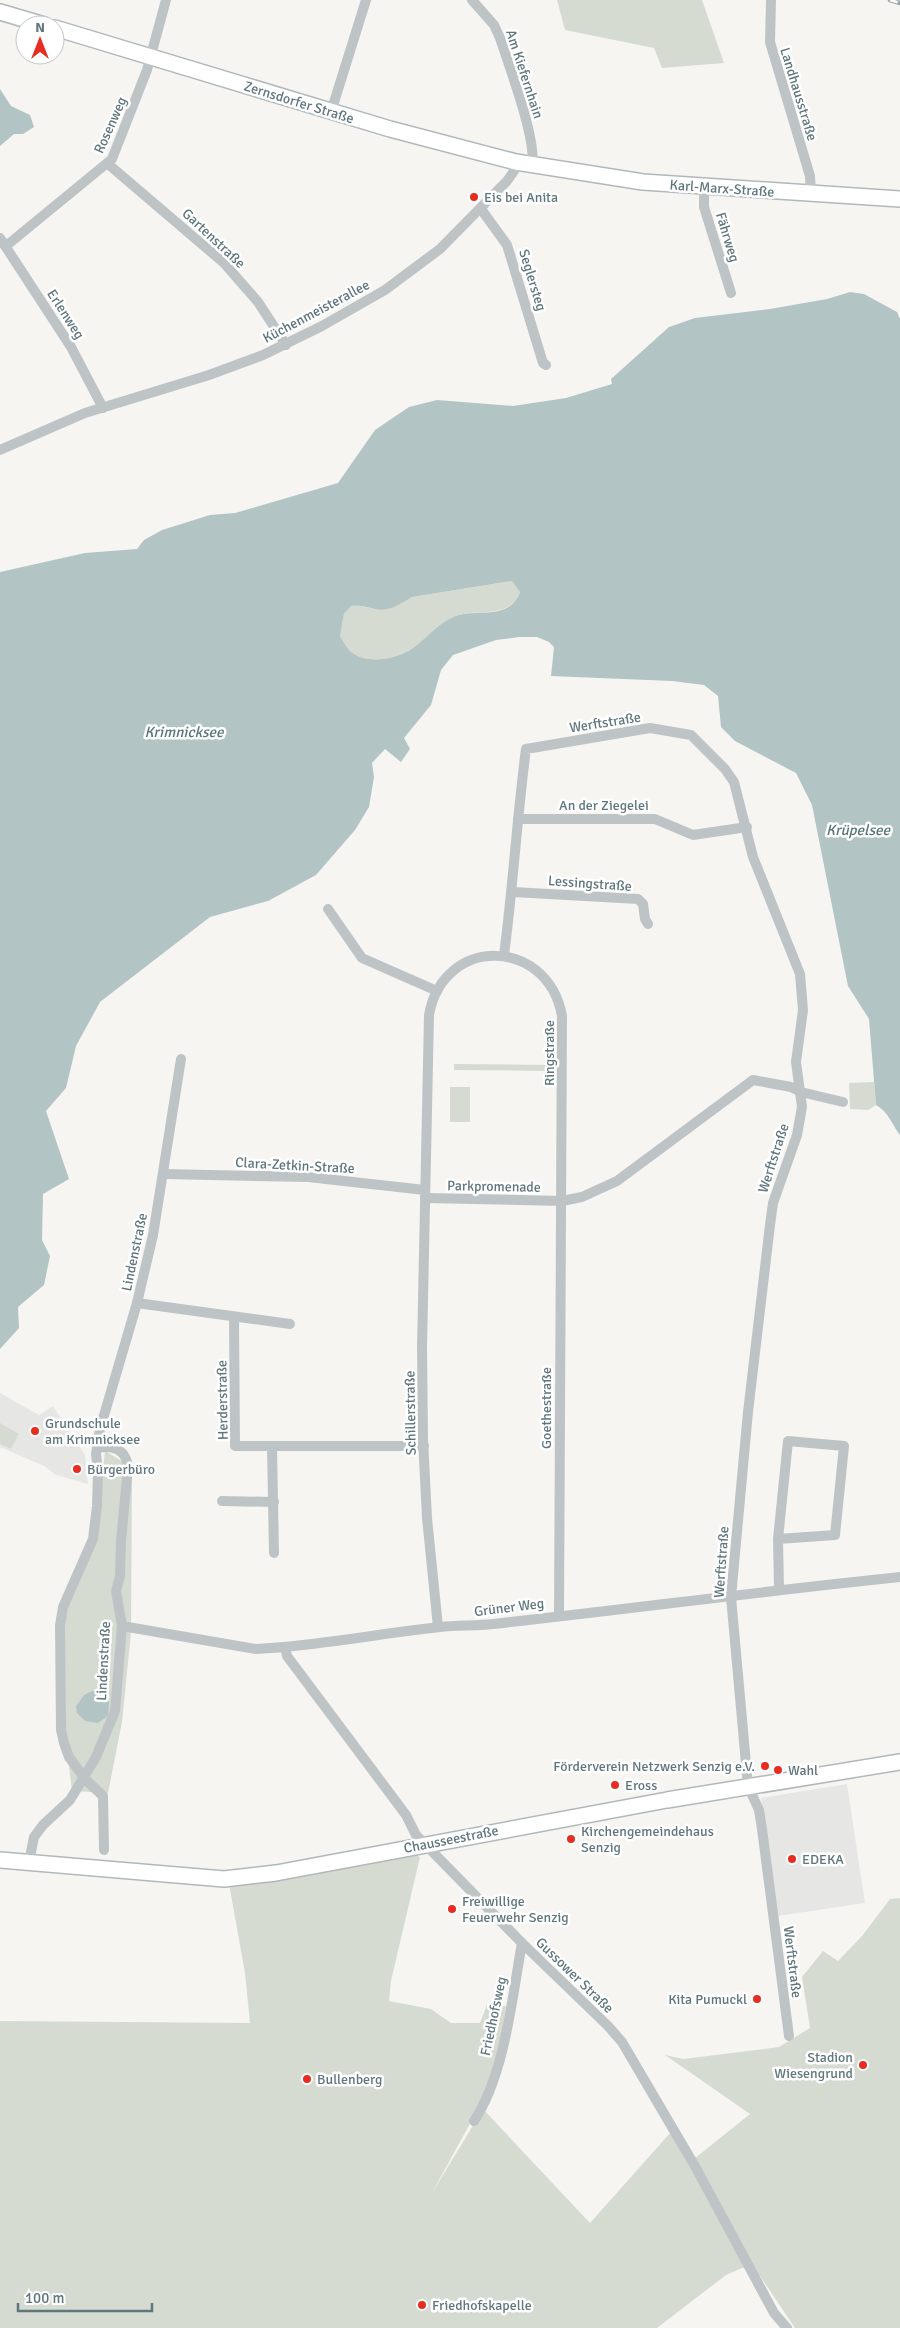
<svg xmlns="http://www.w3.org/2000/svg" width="900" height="2328" font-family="Signika,sans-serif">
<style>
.built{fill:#e6e7e5}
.green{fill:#d6dbd1}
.water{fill:#b3c4c5;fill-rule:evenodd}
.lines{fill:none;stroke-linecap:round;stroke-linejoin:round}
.secondary-casing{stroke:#b1b8bb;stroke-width:18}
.street{stroke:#bec4c6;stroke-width:10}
.secondary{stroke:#fff;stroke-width:15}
.rail-casing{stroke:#9da7aa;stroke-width:4.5}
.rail{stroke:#fff;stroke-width:2.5;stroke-dasharray:8;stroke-linecap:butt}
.poi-dot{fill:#e72c21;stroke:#fff;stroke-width:2}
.labels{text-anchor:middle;stroke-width:5;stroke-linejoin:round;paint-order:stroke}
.street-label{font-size:14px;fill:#60767d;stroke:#fff}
.poi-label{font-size:14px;fill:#60767d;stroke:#fff;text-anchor:start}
.water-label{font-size:15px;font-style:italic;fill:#5a7679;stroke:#fff}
</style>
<rect width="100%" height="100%" fill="#f6f5f2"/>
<g class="built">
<path d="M0,1393l39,22 14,-9 32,49 3,29 -32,-9 -12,-9 -44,-19z"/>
<path d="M847,1784l18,119 -87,13 -17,-118z"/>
</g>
<g class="green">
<path d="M557,0h145l22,63 -62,5 -8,-20 -89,-18z"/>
<path d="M512,581l8,11c-11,29 -44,15 -67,25 -16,7 -27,22 -40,31 -16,11 -46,17 -62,4 -5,-5 -8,-11 -11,-16l4,-22 7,-8c11,-1 14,1 23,3 14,2 27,-5 38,-12z"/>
<path d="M454,1064l101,1v6l-101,-1z"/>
<path d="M874,1082l2,23 -8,5 -18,-1 -1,-26z"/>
<rect x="450" y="1087" width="20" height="35"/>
<path d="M0,1423l19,11 -8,15 -11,-5z"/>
<path d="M105,1451l20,12 7,11 -1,159 -9,89 -14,71 -36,-2 -8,-66 -1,-112 32,-72z"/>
<path d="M410,1852l10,5 -29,124 -2,20 42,8 20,14h29l7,-18 19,1 -4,29 -18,63 -52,95 51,-84 107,114 81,-91 18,31 61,-49 -85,-59 18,4 96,-12 31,-19 -8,-51 21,-26 15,10 24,-25 28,-37 10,-1v430h-105l-43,-64 -26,11 -69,53h-657v-307l250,2 -5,-50 -16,-89z"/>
</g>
<g class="water">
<path d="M0,89l11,17 19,9 4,12 -11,7h-9l-14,12z"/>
<path d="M850,292l14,2 33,18 3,7v816c-8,-10 -11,-23 -24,-30l-7,-86 -21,-33 -36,-181 -16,-32 -61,-32 -14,-14 -3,-31 -14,-11 -32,-4 -121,-5 3,-29 -5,-5 -12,-5h-17l-24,3 -43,15 -12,15 -10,35 -27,33 6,11 -9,13 -16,-13 -13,14 2,14 -5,30 -14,23 -39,45 -48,26 -58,16 -110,85 -24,44 -10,42 -20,23 23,68 -26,15 -1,46 8,16 -6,29 -26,22 1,21 -19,21v-777l85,-19 52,-4 7,-9 18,-10 48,-15 25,-2 103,-30 37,-53 34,-23 28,-7 76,6 53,-8 46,-14 -1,-5 58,-52 26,-9 75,-9 57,-10zM512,581l8,11c-11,30 -44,15 -67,25 -16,7 -27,22 -40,31 -16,11 -45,17 -62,4 -5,-5 -8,-11 -11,-16l4,-22 7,-8c10,-1 15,1 24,3 14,3 26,-5 37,-12z"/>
<path d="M92,1691l11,1 6,10 -1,14 -10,7 -13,-2 -8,-8 -1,-7 8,-11z"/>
</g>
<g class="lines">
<defs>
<g id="secondary">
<path d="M0,12l44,13"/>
<path d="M55,28l335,101 126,33 127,20 257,17"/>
<path d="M0,1860l224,19 52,-6 391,-73 233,-38"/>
</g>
</defs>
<use href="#secondary" class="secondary-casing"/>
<g class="street">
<path d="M472,0l22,25 6,13c9,28 37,102 32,127"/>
<path d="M771,1l-1,41 40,134 1,17"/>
<path d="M331,112l35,-112"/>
<path d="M108,164l116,99 34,39 28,43"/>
<path d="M704,187v20l27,86"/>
<path d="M481,209l26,36 36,118 3,2"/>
<path d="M0,238l71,109 32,61"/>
<path d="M6,246l106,-87 35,-89 19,-70"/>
<path d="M0,450l85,-37 124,-38 54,-20 59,-29 63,-36 55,-41 67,-68 7,-10 2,-9"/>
<path d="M518,819h137l38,16 54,-8"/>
<path d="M513,892l125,7 5,5 2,15 3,5"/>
<path d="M328,909l34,49 75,33"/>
<path d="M504,955c9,-68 13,-138 22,-206l124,-21 41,7 34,34 9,13 19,75 47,117 3,36 -7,52 6,45 -5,28 -24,68 -3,22 -22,187 -17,185 17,189 11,24 3,19 27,207"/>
<path d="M164,1174l144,3 117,13"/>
<path d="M425,1198l137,3 20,-4 35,-16 136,-101 38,7 10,5 42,10"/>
<path d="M137,1303l153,21"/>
<path d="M234,1318l1,128h189"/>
<path d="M272,1447l2,106"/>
<path d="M222,1501l52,1"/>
<path d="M778,1539l10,-98 56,5 -9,89 -57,4 1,50"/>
<path d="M122,1626l134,23 15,-1c56,-4 113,-15 169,-21 18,-2 36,-1 53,-3 136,-15 271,-33 407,-47"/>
<path d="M438,1627l-11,-109 -4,-79 -1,-91 7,-333c14,-80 119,-78 133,1l-3,599"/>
<path d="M285,1647l2,9 119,159 10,20 106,108 86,83 14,16 74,126 78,145 13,15"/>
<path d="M104,1850l-1,-54 -18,-17 -16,-22 -5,-14 -3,-13 -1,-105 3,-18 30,-68 4,-33 1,-35 -2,-17 4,-25 37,-126 16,-68 28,-176"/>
<path d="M29,1862l5,-25 9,-12 27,-25 26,-43 19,-46 7,-85 -6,-35 4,-15 1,-35 7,-74c-2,-18 -15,-22 -31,-19"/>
<path d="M474,2121c31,-47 38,-123 48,-178"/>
</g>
<use href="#secondary" class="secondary"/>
<defs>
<path id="rail" d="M890,0l10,3"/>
</defs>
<use href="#rail" class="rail-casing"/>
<use href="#rail" class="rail"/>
</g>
<g class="poi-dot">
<circle cx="474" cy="197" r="5"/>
<circle cx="35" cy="1431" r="5"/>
<circle cx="77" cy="1469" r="5"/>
<circle cx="765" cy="1766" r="5"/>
<circle cx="778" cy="1770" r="5"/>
<circle cx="615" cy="1785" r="5"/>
<circle cx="571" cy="1839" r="5"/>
<circle cx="792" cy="1859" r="5"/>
<circle cx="452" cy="1909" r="5"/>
<circle cx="757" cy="1999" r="5"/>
<circle cx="863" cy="2065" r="5"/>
<circle cx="307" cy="2079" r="5"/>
<circle cx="422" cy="2305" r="5"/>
</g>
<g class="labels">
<g class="street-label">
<text transform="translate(525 74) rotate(72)" y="5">Am Kiefernhain</text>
<text transform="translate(799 94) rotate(73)" y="5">Landhausstraße</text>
<text transform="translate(299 102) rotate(17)" y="5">Zernsdorfer Straße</text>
<text transform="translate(110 125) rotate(-66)" y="5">Rosenweg</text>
<text transform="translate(722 188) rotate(4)" y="5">Karl-Marx-Straße</text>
<text transform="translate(728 237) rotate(73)" y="5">Fährweg</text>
<text transform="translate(214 238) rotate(43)" y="5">Gartenstraße</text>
<text transform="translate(533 280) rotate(73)" y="5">Seglersteg</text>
<text transform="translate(316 311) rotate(-28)" y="5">Küchenmeisterallee</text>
<text transform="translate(66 314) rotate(57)" y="5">Erlenweg</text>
<text transform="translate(605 722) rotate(-9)" y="5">Werftstraße</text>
<text x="604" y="810">An der Ziegelei</text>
<text transform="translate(590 883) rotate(4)" y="5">Lessingstraße</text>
<text transform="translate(549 1053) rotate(-90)" y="5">Ringstraße</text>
<text transform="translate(773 1158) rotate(-72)" y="5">Werftstraße</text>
<text transform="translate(295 1165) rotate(3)" y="5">Clara-Zetkin-Straße</text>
<text transform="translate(494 1186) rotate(1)" y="5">Parkpromenade</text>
<text transform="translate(134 1252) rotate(-78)" y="5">Lindenstraße</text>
<text transform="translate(222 1400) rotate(-91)" y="5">Herderstraße</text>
<text transform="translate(546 1408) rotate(-90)" y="5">Goethestraße</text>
<text transform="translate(410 1413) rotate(-91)" y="5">Schillerstraße</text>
<text transform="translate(721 1562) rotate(-86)" y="5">Werftstraße</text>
<text transform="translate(509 1607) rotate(-7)" y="5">Grüner Weg</text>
<text transform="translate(103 1661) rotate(-87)" y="5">Lindenstraße</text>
<text transform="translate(451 1839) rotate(-11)" y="5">Chausseestraße</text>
<text transform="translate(793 1962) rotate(83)" y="5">Werftstraße</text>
<text transform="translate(575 1975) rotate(44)" y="5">Gussower Straße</text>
<text transform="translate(493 2016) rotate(-78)" y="5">Friedhofsweg</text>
</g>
<g class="poi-label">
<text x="484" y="202">Eis bei Anita</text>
<text x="45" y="1428">Grundschule<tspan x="45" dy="16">am Krimnicksee</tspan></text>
<text x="87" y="1474">Bürgerbüro</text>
<text x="755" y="1771" text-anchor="end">Förderverein Netzwerk Senzig e.V.</text>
<text x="788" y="1775">Wahl</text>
<text x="625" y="1790">Eross</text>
<text x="581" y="1836">Kirchengemeindehaus<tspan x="581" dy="16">Senzig</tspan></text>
<text x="802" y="1864">EDEKA</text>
<text x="462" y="1906">Freiwillige<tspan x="462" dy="16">Feuerwehr Senzig</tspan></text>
<text x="747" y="2004" text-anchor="end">Kita Pumuckl</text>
<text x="853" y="2062" text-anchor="end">Stadion<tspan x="853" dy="16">Wiesengrund</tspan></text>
<text x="317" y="2084">Bullenberg</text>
<text x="432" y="2310">Friedhofskapelle</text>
</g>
<g class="water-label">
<text x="184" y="737">Krimnicksee</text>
<text x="858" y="835">Krüpelsee</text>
</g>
</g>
<g transform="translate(40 40)"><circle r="24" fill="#ffffff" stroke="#bfc8cb"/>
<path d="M0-4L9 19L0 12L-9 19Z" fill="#e72c21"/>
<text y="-8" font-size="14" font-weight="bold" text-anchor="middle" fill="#60767d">N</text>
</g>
<path d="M18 2303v8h134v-8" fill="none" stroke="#60767d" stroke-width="2.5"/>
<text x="25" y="2303" font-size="15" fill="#60767d" stroke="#ffffff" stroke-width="4" paint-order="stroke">100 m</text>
</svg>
